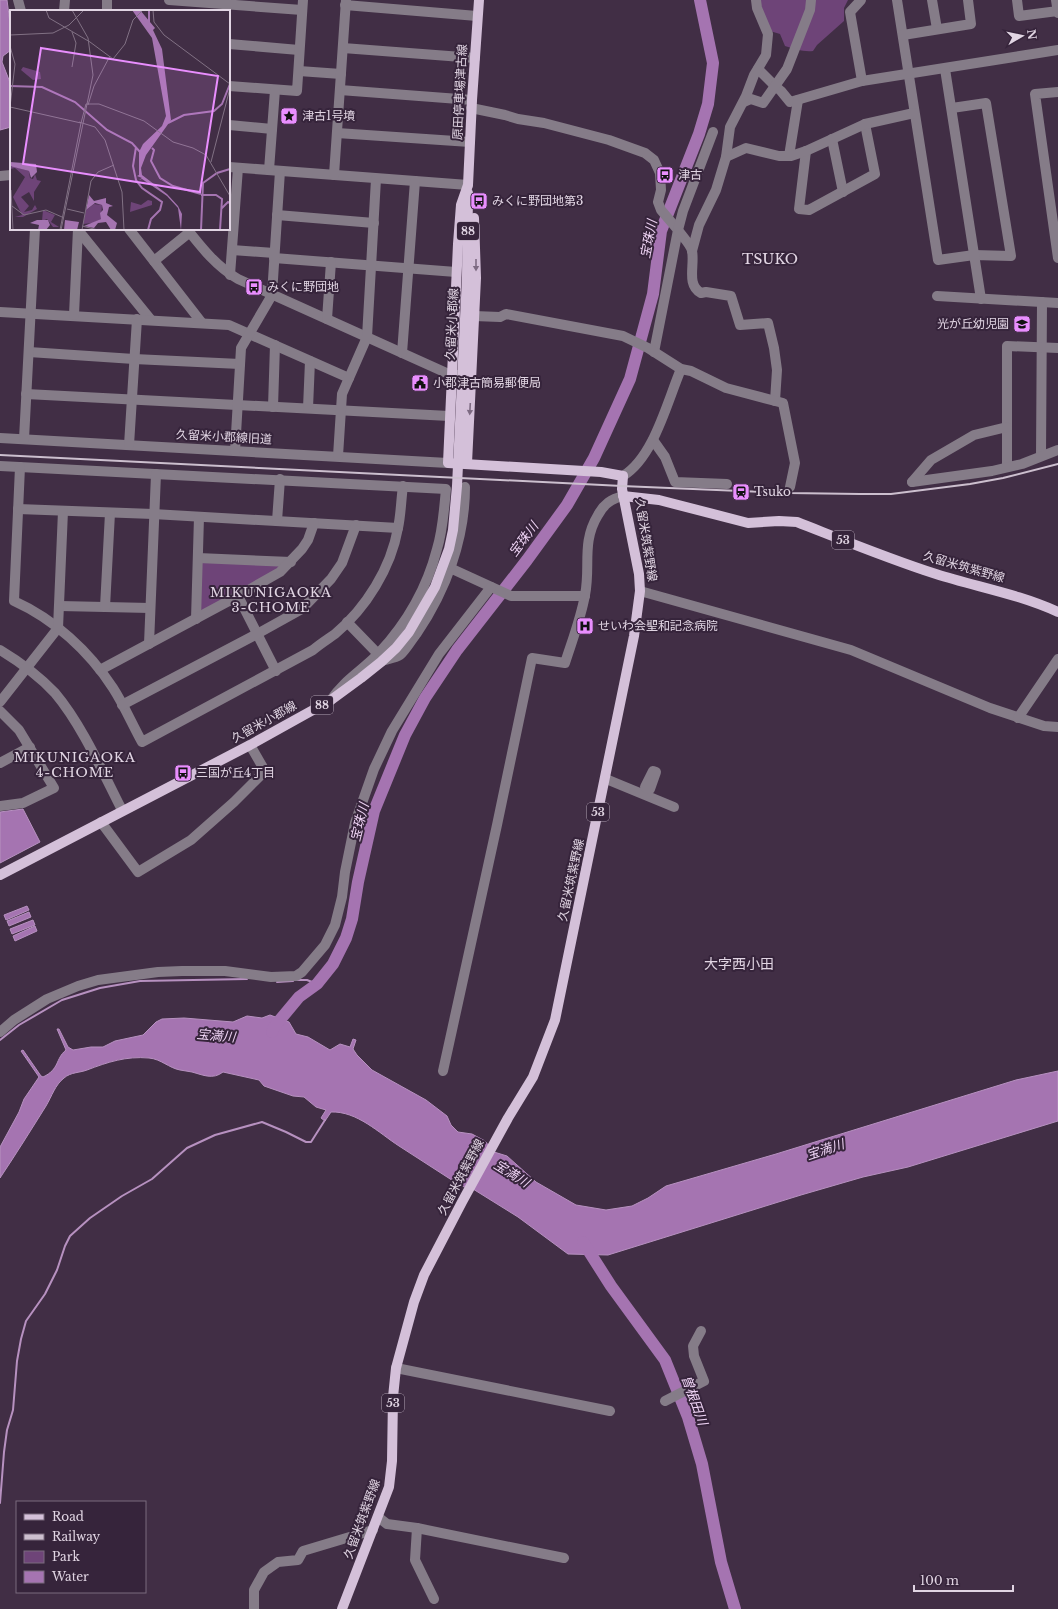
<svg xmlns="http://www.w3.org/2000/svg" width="1058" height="1609" font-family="'Libre Baskerville','Noto Sans JP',serif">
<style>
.green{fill:#6e4478}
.water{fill:#a574b1;stroke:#b791c0}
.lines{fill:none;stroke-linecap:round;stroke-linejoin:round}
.stream{stroke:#b791c0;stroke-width:2}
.river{stroke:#a574b1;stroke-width:12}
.minor{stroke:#857c88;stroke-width:10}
.major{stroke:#d4c0d9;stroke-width:10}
.rail{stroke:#ccbfce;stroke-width:2}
.oneway{fill:#7d6a82}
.labels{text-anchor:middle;stroke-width:4;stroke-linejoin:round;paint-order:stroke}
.shield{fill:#36243b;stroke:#aea0b1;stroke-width:1}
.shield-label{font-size:11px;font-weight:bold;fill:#e1d5e3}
.street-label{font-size:12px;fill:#e1d5e3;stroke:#36243b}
.poi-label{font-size:12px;fill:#e1d5e3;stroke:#36243b;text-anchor:start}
.water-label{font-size:13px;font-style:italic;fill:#eed3f4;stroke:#36243b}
.neighbourhood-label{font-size:13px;letter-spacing:1px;fill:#e1d5e3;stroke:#36243b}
.quarter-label{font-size:14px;fill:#e1d5e3;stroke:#36243b}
.inset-river{fill:none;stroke:#a574b1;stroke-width:2}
.inset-road{fill:none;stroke:#817184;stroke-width:1}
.view{fill:#e98efe;fill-opacity:0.15;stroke:#e98efe;stroke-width:2}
.inset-edge{fill:none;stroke:#e1d5e3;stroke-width:2}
</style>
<rect width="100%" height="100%" fill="#412e45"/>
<g class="green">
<path d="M759,0h89l-4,8v13l-27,24 -4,6c-10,1 -18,-2 -28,-5l-5,-12 -10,-3z"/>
<path d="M203,561l78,3 1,4 -80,45 -3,-2 2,-48z"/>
</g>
<g class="water">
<path d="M0,0h7l4,31v19l-8,6 -1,6 9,23v42l-11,3z"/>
<path d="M23,809l17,33 -40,21v-51z"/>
<path d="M27,906l2,4 -23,10 -2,-5z"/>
<path d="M29,912l2,5 -22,9 -2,-5z"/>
<path d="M33,920l2,5 -23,9 -2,-5z"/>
<path d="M35,926l2,5 -22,10 -2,-5z"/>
<path d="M270,1015l19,7 7,12 12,3 22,13 10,-6 10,3 3,-8 3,1 -3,9 4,6 15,15 54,30 21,16 4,9 7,7 14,2 13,7 9,11 13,4 29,26 40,23 30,5 26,-4 16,-8 18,-12 110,-32 240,-74 42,-9v50l-150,46 -45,10 -62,18 -193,60 -40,-1 -50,-37 -45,-28 -12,-3c-21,-13 -41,-27 -62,-40 -20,-13 -42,-35 -68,-34l-6,9 -4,-3 5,-8 -10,-3 -12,-10 -11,-1 -29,-10 -5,-6 -36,-8c-10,8 -20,3 -31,0 -4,-1 -8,-1 -12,-2 -11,-2 -19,-11 -31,-12 -23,-2 -41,4 -62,12 -8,3 -16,2 -23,8 -9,7 -12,18 -18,28 -15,24 -30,48 -46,72v-31l19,-35 5,-13 15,-22 -18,-26 2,-1 18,26 2,1c17,-8 12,-18 23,-27l-9,-21h2l9,18 5,3 18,-3h12l12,-6 28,-6 13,-13 6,-3 22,-1 49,4 14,-6 15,2z"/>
</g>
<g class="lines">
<g class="stream">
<path d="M297,980h10l10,4"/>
<path d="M277,982l16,-1"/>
<path d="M0,1040l19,-15 43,-25 38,-12 40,-7 107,-2"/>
<path d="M0,1503l4,-51 3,-22 6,-20 4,-49 4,-22 5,-18 19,-27 12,-24 8,-24 5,-10 20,-18 32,-22 30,-17 35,-31 28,-13 47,-13 24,10 20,10h5l14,-22"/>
</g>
<g class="river">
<path d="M272,1032l2,-5 25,-30 18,-13 16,-20 13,-26 6,-19 6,-37 16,-71 31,-76 20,-37 32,-48 70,-90 40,-55 27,-47 36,-79 23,-85 8,-63 38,-97 9,-30 5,-41 -13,-63"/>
<path d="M583,1242l28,44 54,74 23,57 14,47 19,98 14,47"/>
</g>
<g class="minor">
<path d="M18,0l3,11"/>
<path d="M169,0l133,10"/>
<path d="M861,0l-11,12 12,69"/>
<path d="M897,0l41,260 36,-5 37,1 -25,-153 -34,5"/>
<path d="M932,0l5,29"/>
<path d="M1017,0l2,16 39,-5"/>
<path d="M1056,0l2,13"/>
<path d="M345,5l132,11"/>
<path d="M64,11l1,-11"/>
<path d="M107,11v-11"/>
<path d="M903,35l68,-11 -3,-24"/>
<path d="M229,44l70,6"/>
<path d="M343,48l132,10"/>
<path d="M758,69l17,17 6,5 9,11 72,-21 196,-31"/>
<path d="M945,69l36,230"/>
<path d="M299,71l42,3"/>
<path d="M229,86l68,5 6,-91"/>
<path d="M340,90l132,10"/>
<path d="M1058,92l-23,2 23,164"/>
<path d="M744,102l7,-3 12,4 24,-34 23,-59 1,-10"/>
<path d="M471,108l34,7 13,4 26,4 65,17 36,13 9,7 6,13 1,17 -3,12 3,8 17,20 -24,122"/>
<path d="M229,125l43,4"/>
<path d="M713,132l-30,79 -5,19c4,6 13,15 14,21 3,14 -6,34 9,42l5,-1 25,4 9,29 28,-2 6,25 3,22 -2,31"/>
<path d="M337,133l133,9"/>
<path d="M832,139l11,53"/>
<path d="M806,151l-7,58 10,1 66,-36 -10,-50"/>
<path d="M789,156l9,-56"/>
<path d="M726,157l20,-9 33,8h12l15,-5 59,-27 49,-11"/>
<path d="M229,167l239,18"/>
<path d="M269,170l6,-80"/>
<path d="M334,175l12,-175"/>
<path d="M0,176l11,-1"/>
<path d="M277,215l97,8"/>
<path d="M129,229l73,94"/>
<path d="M187,229c15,19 30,38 51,50l213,96h20"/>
<path d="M78,230l73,90"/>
<path d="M232,250l42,3"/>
<path d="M692,251l7,-26 17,-35 10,-33 4,-30 16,-31 8,-21 12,-20 2,-21 -11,-26 -1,-8"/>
<path d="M274,258l182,14"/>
<path d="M154,261l36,-29"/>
<path d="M230,275l8,-107"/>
<path d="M937,296l121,7"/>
<path d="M0,312l229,13 120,53"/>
<path d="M74,315l4,-86"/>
<path d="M474,316l26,1 6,-3 117,22 25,12 33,21 10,2 35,17 57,15 12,60 -5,24"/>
<path d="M327,319l4,-57"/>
<path d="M29,352l105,7 106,5"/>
<path d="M402,353l13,-172"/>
<path d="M26,394l423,22"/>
<path d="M273,407l2,-62"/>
<path d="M308,408l2,-47"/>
<path d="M0,438l448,25"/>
<path d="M24,439l11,-210"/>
<path d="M653,440l12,17 10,25 52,2"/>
<path d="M129,445l8,-126"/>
<path d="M235,451l6,-103 31,-53 8,-124"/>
<path d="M338,456l4,-62 25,-57 9,-158"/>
<path d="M1041,456l1,-154"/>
<path d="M0,466l446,23c-2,20 -3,41 -9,60 -10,39 -31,75 -58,104 -16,17 -35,27 -48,47"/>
<path d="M20,467l-6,134c40,18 75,50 99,87 11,17 19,36 29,54l171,-92c7,-6 15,-11 22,-16 31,-26 56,-66 63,-106 3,-14 3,-28 5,-42"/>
<path d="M1007,467v-121l51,2"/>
<path d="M623,476c31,-19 44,-74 58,-107"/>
<path d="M912,482l80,-11 30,-7 36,-14"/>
<path d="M912,482l19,-22 43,-25 33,-8"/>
<path d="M18,509l135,5 245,14"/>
<path d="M277,521l3,-42"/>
<path d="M198,558l93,4"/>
<path d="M450,568l61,28h74"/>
<path d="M640,591l211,59 139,58 54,18 14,1"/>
<path d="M238,596l38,75"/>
<path d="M60,606l90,2"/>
<path d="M105,607l5,-94"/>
<path d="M196,619l3,-102"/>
<path d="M347,622l31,32"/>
<path d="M149,644l7,-170"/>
<path d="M0,650c20,12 39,26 55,43 27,32 48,80 67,117"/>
<path d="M382,661c6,-2 13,-3 18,-6 6,-5 12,-16 17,-22 29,-43 48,-94 48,-146"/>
<path d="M100,670l138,-74 42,-24 22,-23 6,-9 6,-17"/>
<path d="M0,702l58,-74 5,-117"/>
<path d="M122,705l135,-71 45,-25 29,-30 11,-16 14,-38"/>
<path d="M0,711l19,19 35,58 -31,15 -23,3"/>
<path d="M1018,718l40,-59"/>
<path d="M0,763l30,-16"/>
<path d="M606,779l68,28"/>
<path d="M645,787l8,-16 3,1 -6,17"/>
<path d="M101,822l37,50 53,-32 43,-38 31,-31 -15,-26"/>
<path d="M0,1032l14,-12 33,-21 31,-13 20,-6 60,-8 24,-1h43l46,6 25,-1 6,-4 23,-27 10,-20 7,-28 3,-25 10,-49 19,-54 18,-38 47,-77 52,-67"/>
<path d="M443,1071l54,-246 35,-167 33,5c7,-22 16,-45 20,-68 6,-29 -4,-52 13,-80 6,-11 13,-16 25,-19"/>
<path d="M396,1368l214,43"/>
<path d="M665,1401l39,-20 -10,-25 -1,-10 8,-15"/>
<path d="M378,1517l9,7 30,4 147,30"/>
<path d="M417,1528l-2,32 19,39"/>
<path d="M254,1609v-19l10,-18 14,-10 20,-2 5,-9 70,-21"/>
</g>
<g class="major">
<path d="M467,463l9,-185 -2,-60"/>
<path d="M623,496l36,4 89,23 31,-2 18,1c46,18 92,37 139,52 41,13 83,20 122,38"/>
<path d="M0,875l250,-130 81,-45 30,-22 20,-16 15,-14 13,-16 26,-45 14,-38 4,-19 4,-44 10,-209 1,-84"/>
<path d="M342,1609l47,-122 3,-26 1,-64 3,-29 18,-66 10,-27 38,-73 46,-84 25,-41 22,-57 79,-384 6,-45 -1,-17 -17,-85 1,-13 -22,-4 -153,-9 10,-219 3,-39 7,-20 4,-85 7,-100"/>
</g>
<path class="rail" d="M0,455l622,31 167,7 71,1h31l79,-10 33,-6 55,-14"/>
</g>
<defs><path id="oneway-solid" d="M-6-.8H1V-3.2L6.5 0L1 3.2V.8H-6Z"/></defs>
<g class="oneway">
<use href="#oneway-solid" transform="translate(476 265) rotate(90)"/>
<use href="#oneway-solid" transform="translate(470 409) rotate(93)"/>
</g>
<defs>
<symbol id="sight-square" viewBox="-11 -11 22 22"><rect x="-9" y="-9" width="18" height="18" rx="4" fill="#e98efe" stroke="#36243b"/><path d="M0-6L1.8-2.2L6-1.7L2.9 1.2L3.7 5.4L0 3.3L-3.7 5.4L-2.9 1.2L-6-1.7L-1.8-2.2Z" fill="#111"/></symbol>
<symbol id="bus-square" viewBox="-11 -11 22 22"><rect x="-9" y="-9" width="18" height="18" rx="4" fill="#e98efe" stroke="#36243b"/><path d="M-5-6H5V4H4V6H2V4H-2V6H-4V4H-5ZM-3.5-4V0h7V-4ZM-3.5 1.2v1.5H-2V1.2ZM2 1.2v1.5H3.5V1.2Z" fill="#111"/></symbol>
<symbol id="school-square" viewBox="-11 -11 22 22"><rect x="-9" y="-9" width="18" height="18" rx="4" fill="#e98efe" stroke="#36243b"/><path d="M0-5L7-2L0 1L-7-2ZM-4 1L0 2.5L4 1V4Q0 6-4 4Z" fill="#111"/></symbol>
<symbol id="civic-square" viewBox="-11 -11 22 22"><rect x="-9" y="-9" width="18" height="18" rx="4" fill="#e98efe" stroke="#36243b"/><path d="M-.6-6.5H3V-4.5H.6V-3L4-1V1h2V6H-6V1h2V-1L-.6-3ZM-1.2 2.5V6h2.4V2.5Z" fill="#111"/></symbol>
<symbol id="station-square" viewBox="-11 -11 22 22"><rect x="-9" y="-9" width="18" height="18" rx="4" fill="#e98efe" stroke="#36243b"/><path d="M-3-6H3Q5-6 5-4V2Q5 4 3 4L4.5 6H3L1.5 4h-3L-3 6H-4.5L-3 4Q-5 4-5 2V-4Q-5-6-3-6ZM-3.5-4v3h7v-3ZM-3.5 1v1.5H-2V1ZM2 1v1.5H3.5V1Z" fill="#111"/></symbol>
<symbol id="hospital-square" viewBox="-11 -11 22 22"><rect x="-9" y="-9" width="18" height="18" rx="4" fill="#e98efe" stroke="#36243b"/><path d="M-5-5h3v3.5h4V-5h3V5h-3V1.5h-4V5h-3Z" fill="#111"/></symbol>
</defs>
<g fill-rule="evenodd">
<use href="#sight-square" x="279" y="106" width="20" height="20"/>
<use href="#bus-square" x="655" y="165" width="20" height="20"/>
<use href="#bus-square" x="469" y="191" width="20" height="20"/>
<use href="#bus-square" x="244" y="277" width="20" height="20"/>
<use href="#school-square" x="1012" y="314" width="20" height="20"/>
<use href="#civic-square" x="410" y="373" width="20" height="20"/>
<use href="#station-square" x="731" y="482" width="20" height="20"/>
<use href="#hospital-square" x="575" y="616" width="20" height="20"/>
<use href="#bus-square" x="173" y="763" width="20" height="20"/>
</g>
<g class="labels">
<g class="shield">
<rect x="457" y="222" width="22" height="18" rx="3"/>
<rect x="832" y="531" width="22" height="18" rx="3"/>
<rect x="311" y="696" width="22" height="18" rx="3"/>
<rect x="587" y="803" width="22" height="18" rx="3"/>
<rect x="382" y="1394" width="22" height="18" rx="3"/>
</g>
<g class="shield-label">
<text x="468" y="235">88</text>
<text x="843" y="544">53</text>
<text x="322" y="709">88</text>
<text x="598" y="816">53</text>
<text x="393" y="1407">53</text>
</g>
<g class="street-label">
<text transform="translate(460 92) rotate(-87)" y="4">原田停車場津古線</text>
<text transform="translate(452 324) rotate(-87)" y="4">久留米小郡線</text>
<text transform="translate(224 437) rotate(3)" y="4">久留米小郡線旧道</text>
<text transform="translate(646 540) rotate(81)" y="4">久留米筑紫野線</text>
<text transform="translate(964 567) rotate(16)" y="4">久留米筑紫野線</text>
<text transform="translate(264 722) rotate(-29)" y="4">久留米小郡線</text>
<text transform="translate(571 880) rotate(-78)" y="4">久留米筑紫野線</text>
<text transform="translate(461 1177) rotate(-62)" y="4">久留米筑紫野線</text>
<text transform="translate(362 1519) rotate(-70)" y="4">久留米筑紫野線</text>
</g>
<g class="poi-label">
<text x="302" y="120">津古1号墳</text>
<text x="678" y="179">津古</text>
<text x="492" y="205">みくに野団地第3</text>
<text x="267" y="291">みくに野団地</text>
<text x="1009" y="328" text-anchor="end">光が丘幼児園</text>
<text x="433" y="387">小郡津古簡易郵便局</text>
<text x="754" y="496">Tsuko</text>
<text x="598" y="630">せいわ会聖和記念病院</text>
<text x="196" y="777">三国が丘4丁目</text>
</g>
<g class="water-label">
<text transform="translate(648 239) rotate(-79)" y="5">宝珠川</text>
<text transform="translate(523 539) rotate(-53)" y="5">宝珠川</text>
<text transform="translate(359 822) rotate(-76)" y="5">宝珠川</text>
<text transform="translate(216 1035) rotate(5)" y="5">宝満川</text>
<text transform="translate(825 1149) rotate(-18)" y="5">宝満川</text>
<text transform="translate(512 1173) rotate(32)" y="5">宝満川</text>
<text transform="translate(695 1400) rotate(70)" y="5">曽根田川</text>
</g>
<g class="neighbourhood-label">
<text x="271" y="597">MIKUNIGAOKA<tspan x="271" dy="15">3-CHOME</tspan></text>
<text x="75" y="762">MIKUNIGAOKA<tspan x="75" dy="15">4-CHOME</tspan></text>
</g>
<g class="quarter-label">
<text x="770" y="264">TSUKO</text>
<text x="739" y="969">大字西小田</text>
</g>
</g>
<g transform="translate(10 10)">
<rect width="220" height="220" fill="#412e45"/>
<path d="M13,57l17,5 1,7 -8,1 -12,-10zM2,156l17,5 1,7 3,1 2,-5 2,6 4,1 -7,11v9l-5,-9 -8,5 8,9 -5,6 8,-2 3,-5 2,4 -14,8h-8l7,-2 -9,-18 12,-20 -10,-9 -5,1zM138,190l4,1v4l-22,7 1,-10 10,3zM84,194l8,1 -1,14 -8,4 -10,1 3,-14zM33,200l12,5 -4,7 8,5h-6l-6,-8 -5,2z" fill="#6e4478"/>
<path d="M122,0h8l15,18 -2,2 9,19 9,71 -25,35 -5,13 1,7 25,19 11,12 4,8 -1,16 -3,-22 -11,-12 -25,-17 -3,1 3,-2 -5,-2 2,-1v-23l4,-8 19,-18 4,-10 -14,-78zM0,152l26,2 1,8 -6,6 -2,-7 -19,-5zM79,185l5,6 12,-3v5l7,3 -4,1 -2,8 10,8 -2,7h-4l-5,-8 -8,1 -4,5 -10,-2 17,-7 -1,-6 3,-3 -1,-5 -7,-2 -9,7zM27,210h11l2,5 -4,5h-8l1,-5 -9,-2zM55,210l14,2 -2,8h-13z" fill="#a574b1"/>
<path class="inset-river" d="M139,0v13M0,76l32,1 33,15 32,28 25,13 9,10M158,113l16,-8 30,-4 8,-7 8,-20M126,137l-3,19 3,14 6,8 20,14 -2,8 -9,9 -3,11M142,138l2,2 -3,11 9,17 13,8 28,8M191,185h15l6,4 -2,31M211,199l7,-7 2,1M191,220l2,-47 14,-10 13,-4"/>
<path class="inset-road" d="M36,0l3,8 41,24 23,17 12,-15 8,-24 10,-10M143,0l1,12 10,13 66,49M0,25l43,-2 16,-8 15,-15M0,36l5,18 -5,43M62,57l4,-24 -4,-11M78,95l6,-19 16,-30M0,97l71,16 5,-19h13l45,17 29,21 20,6 13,7 24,41M69,112l16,5 10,13 17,52 2,38M201,152l19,-74M1,180l2,40M2,196l12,9 22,-5 16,7M57,199l17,4M72,216l16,4M50,220l21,-107M51,220l32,-155 -5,-37 -16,-28M72,220l9,-49 7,-9 16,-7"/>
<path class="view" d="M31,38l177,28 -18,116 -177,-28z"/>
<rect width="220" height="220" class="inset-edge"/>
</g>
<rect x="16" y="1501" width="130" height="92" fill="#36243b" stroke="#7a6b7e"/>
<rect x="24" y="1514" width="20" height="6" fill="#d4c0d9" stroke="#7a6b7e"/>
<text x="52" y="1521" font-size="12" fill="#e1d5e3">Road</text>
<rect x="24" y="1534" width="20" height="6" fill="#ccbfce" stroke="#7a6b7e"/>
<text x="52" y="1541" font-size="12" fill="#e1d5e3">Railway</text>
<rect x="24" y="1551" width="20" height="12" fill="#6e4478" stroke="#7a6b7e"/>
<text x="52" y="1561" font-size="12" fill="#e1d5e3">Park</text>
<rect x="24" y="1571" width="20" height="12" fill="#a574b1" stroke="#7a6b7e"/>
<text x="52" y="1581" font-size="12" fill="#e1d5e3">Water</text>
<g transform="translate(1022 36) rotate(81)" stroke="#36243b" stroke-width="3" paint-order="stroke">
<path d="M0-3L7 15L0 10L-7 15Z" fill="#e1d5e3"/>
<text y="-6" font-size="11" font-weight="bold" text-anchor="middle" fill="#e1d5e3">N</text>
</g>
<path d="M914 1585v6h99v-6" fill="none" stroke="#e1d5e3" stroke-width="2"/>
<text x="920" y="1585" font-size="12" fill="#e1d5e3" stroke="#36243b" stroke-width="3" paint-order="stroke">100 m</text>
</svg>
